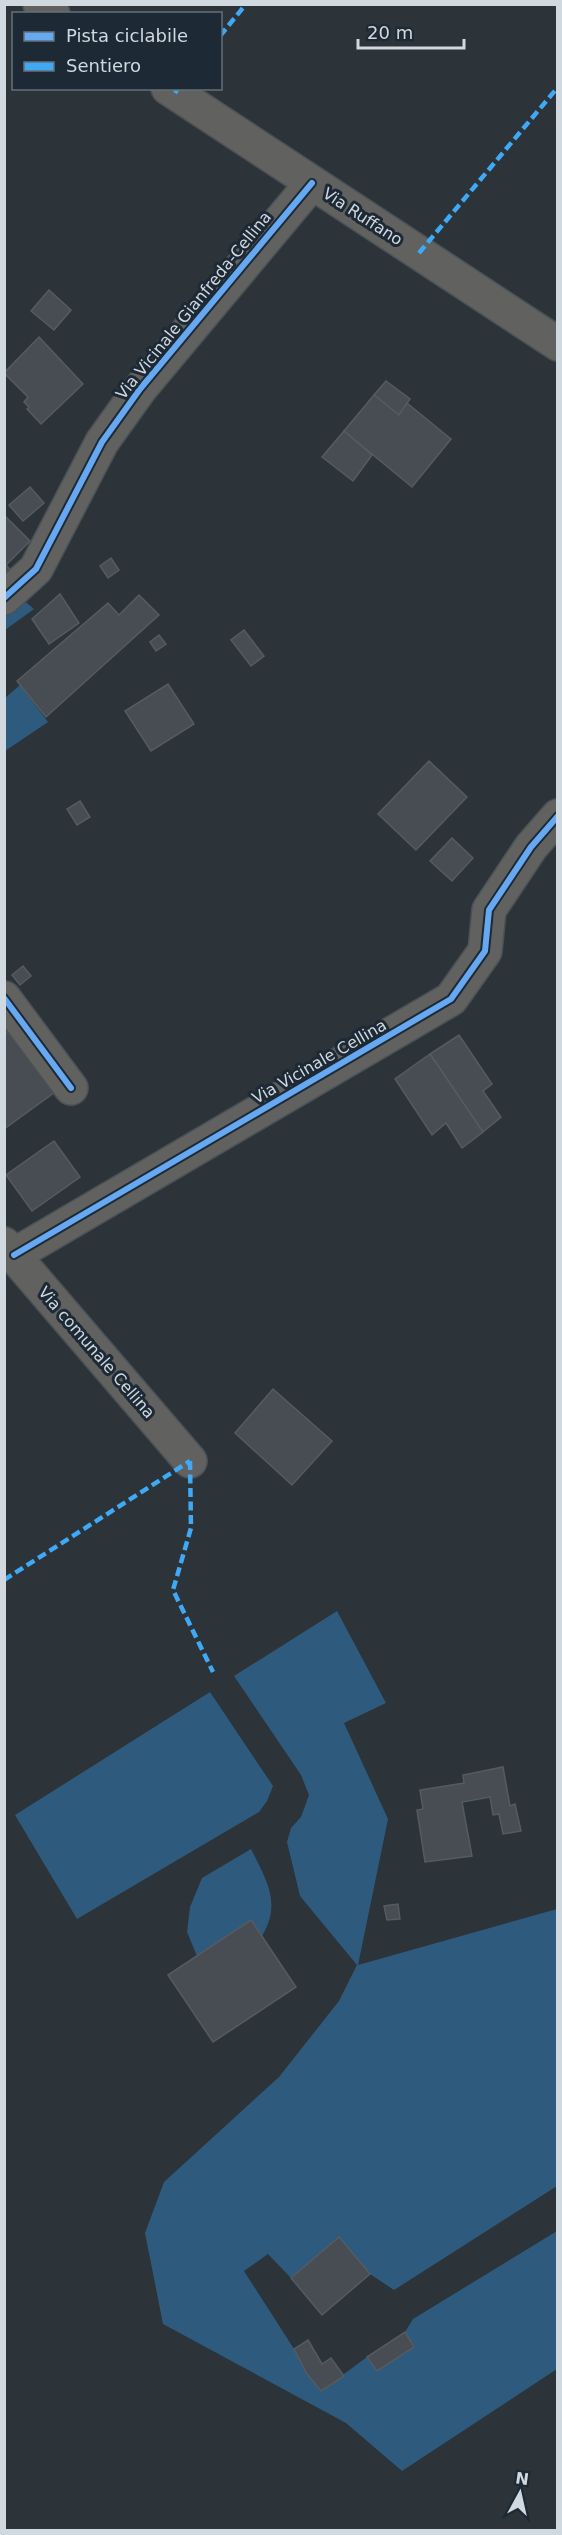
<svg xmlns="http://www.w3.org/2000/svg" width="562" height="2535" font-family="'DejaVu Sans',sans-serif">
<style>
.green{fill:#2e5b7d}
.building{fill:#474d52;stroke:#555b61;stroke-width:1.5}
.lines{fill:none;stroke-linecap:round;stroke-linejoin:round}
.minor-casing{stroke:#4a5156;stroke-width:36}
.tertiary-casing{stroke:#4a5156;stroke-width:36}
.minor{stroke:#616160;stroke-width:33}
.tertiary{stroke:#616160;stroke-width:33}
.quiet{stroke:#3fa9f5;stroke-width:4.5;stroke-dasharray:9 4.5;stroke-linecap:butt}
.cycleway-casing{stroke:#1d2a35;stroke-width:10}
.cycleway{stroke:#66a8f1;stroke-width:6}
.labels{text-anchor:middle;stroke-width:6;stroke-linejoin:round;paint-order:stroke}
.street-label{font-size:16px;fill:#d0d8e0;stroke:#1d2a35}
</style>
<rect width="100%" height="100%" fill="#2c3339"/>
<g class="green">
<path d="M21,598l13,11 -29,21v-17z"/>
<path d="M20,685l28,37 -43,29v-53z"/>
<path d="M337,1611l49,92 -42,20 44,96 -30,146 199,-56v277l-163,104 -24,-16 -31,-36 -48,40 -23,-24 -24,17 50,78 13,25 14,17 46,-34 10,14 37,-24 -9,-15 8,-13 144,-88v138l-155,102 -56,-48 -183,-99 -18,-91 19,-51 115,-105 60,-76 18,-36 -57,-69 -13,-54 4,-14 10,-11 8,-22 -8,-20 -67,-99z"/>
<path d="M210,1692l63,94 -6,15 -8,11 -182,107 -62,-104z"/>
<path d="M251,1849c15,31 31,54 11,87l-11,-16 -54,36 -10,-24 3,-25 12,-29z"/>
</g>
<g class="building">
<path d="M49,290l22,20 -17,20 -23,-19z"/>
<path d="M39,337l44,47 -42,40 -14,-15 2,-2 -5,-5 4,-5 -24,-24z"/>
<path d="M386,381l24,18 -11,16 -25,-20z"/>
<path d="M374,395l25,20 8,-12 44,36 -39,48 -68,-56z"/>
<path d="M344,431l28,24 -19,26 -31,-24z"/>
<path d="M30,487l14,16 -21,18 -14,-16z"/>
<path d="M4,515l26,26 -24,24 8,9 -10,6z"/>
<path d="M111,558l8,12 -11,8 -8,-12z"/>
<path d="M60,594l19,29 -30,21 -17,-25z"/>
<path d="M139,595l20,20 -113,102 -29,-36 91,-78 11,12z"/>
<path d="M244,630l20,26 -13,10 -20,-26z"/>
<path d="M159,635l7,9 -10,7 -6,-9z"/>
<path d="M168,684l26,40 -43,27 -26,-40z"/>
<path d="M429,761l38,36 -51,53 -38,-36z"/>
<path d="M80,801l10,16 -13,8 -10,-16z"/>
<path d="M452,838l21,20 -21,23 -22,-20z"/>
<path d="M23,966l8,10 -11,9 -8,-10z"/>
<path d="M10,1030l45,62 -51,37v-95z"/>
<path d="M459,1035l33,49 -9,7 18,26 -18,15 -53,-78z"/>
<path d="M430,1054l53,78 -21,16 -16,-25 -14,12 -37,-56z"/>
<path d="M54,1141l26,36 -48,34 -26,-36z"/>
<path d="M273,1389l59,52 -40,44 -57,-52z"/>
<path d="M503,1767l7,39 5,-2 6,27 -18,3 -4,-20 -6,1 -3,-18 -28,5 10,54 -47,6 -8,-52 6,-1 -3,-19 44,-7 -1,-8z"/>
<path d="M398,1904l2,15 -13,1 -3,-14z"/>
<path d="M251,1920l45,67 -83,55 -45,-67z"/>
<path d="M339,2237l31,37 -48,41 -31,-37z"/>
<path d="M405,2332l9,15 -37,24 -10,-14z"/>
<path d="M308,2340l14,24 9,-6 13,18 -23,15 -14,-17 -13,-25z"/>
</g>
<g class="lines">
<defs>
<g id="minor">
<path d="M4,598l32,-29 66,-127 38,-53 172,-206"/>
<path d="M4,998l67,90"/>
<path d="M4,1244l186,217"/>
<path d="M14,1255l437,-256 34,-48 4,-41 42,-63 27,-31"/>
</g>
<g id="tertiary">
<path d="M40,4l13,10"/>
<path d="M168,88l390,256"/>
</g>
</defs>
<use href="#minor" class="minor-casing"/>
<use href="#tertiary" class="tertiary-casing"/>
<use href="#minor" class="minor"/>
<use href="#tertiary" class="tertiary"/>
<g class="quiet">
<path d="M220,36l26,-32"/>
<path d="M175,93l3,-5"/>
<path d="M419,253l139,-166"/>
<path d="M190,1461l1,67 -18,62 40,82"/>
<path d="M4,1580l186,-119"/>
</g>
<defs>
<g id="cycleway">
<path d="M4,598l32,-29 66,-127 38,-53 172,-206"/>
<path d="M4,998l67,90"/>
<path d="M14,1255l437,-256 34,-48 4,-41 42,-63 27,-31"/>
</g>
</defs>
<use href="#cycleway" class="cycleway-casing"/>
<use href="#cycleway" class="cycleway"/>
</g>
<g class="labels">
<g class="street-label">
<text transform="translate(363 216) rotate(33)" y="6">Via Ruffano</text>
<text transform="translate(193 305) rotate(-51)" y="6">Via Vicinale Gianfreda-Cellina</text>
<text transform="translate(319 1061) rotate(-30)" y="6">Via Vicinale Cellina</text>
<text transform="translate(97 1352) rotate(49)" y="6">Via comunale Cellina</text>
</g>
</g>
<rect width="562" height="2535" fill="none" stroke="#d0d8e0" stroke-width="12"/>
<rect x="12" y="12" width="210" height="78" fill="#1d2a35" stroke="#657079" stroke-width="1.5"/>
<rect x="24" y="32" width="30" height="9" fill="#66a8f1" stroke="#657079" stroke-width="1.5"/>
<text x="66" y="42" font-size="18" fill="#d0d8e0">Pista ciclabile</text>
<rect x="24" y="62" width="30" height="9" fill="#3fa9f5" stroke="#657079" stroke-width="1.5"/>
<text x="66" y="72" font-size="18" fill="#d0d8e0">Sentiero</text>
<g transform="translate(520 2493) rotate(8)" stroke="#1d2a35" stroke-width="4.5" paint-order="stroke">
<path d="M0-4.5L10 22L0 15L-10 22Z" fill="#d0d8e0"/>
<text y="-9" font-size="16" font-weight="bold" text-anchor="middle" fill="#d0d8e0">N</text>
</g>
<path d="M358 39v9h106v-9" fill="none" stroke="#d0d8e0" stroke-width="3"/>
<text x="367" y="39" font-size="18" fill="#d0d8e0" stroke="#1d2a35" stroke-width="4.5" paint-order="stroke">20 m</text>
</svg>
